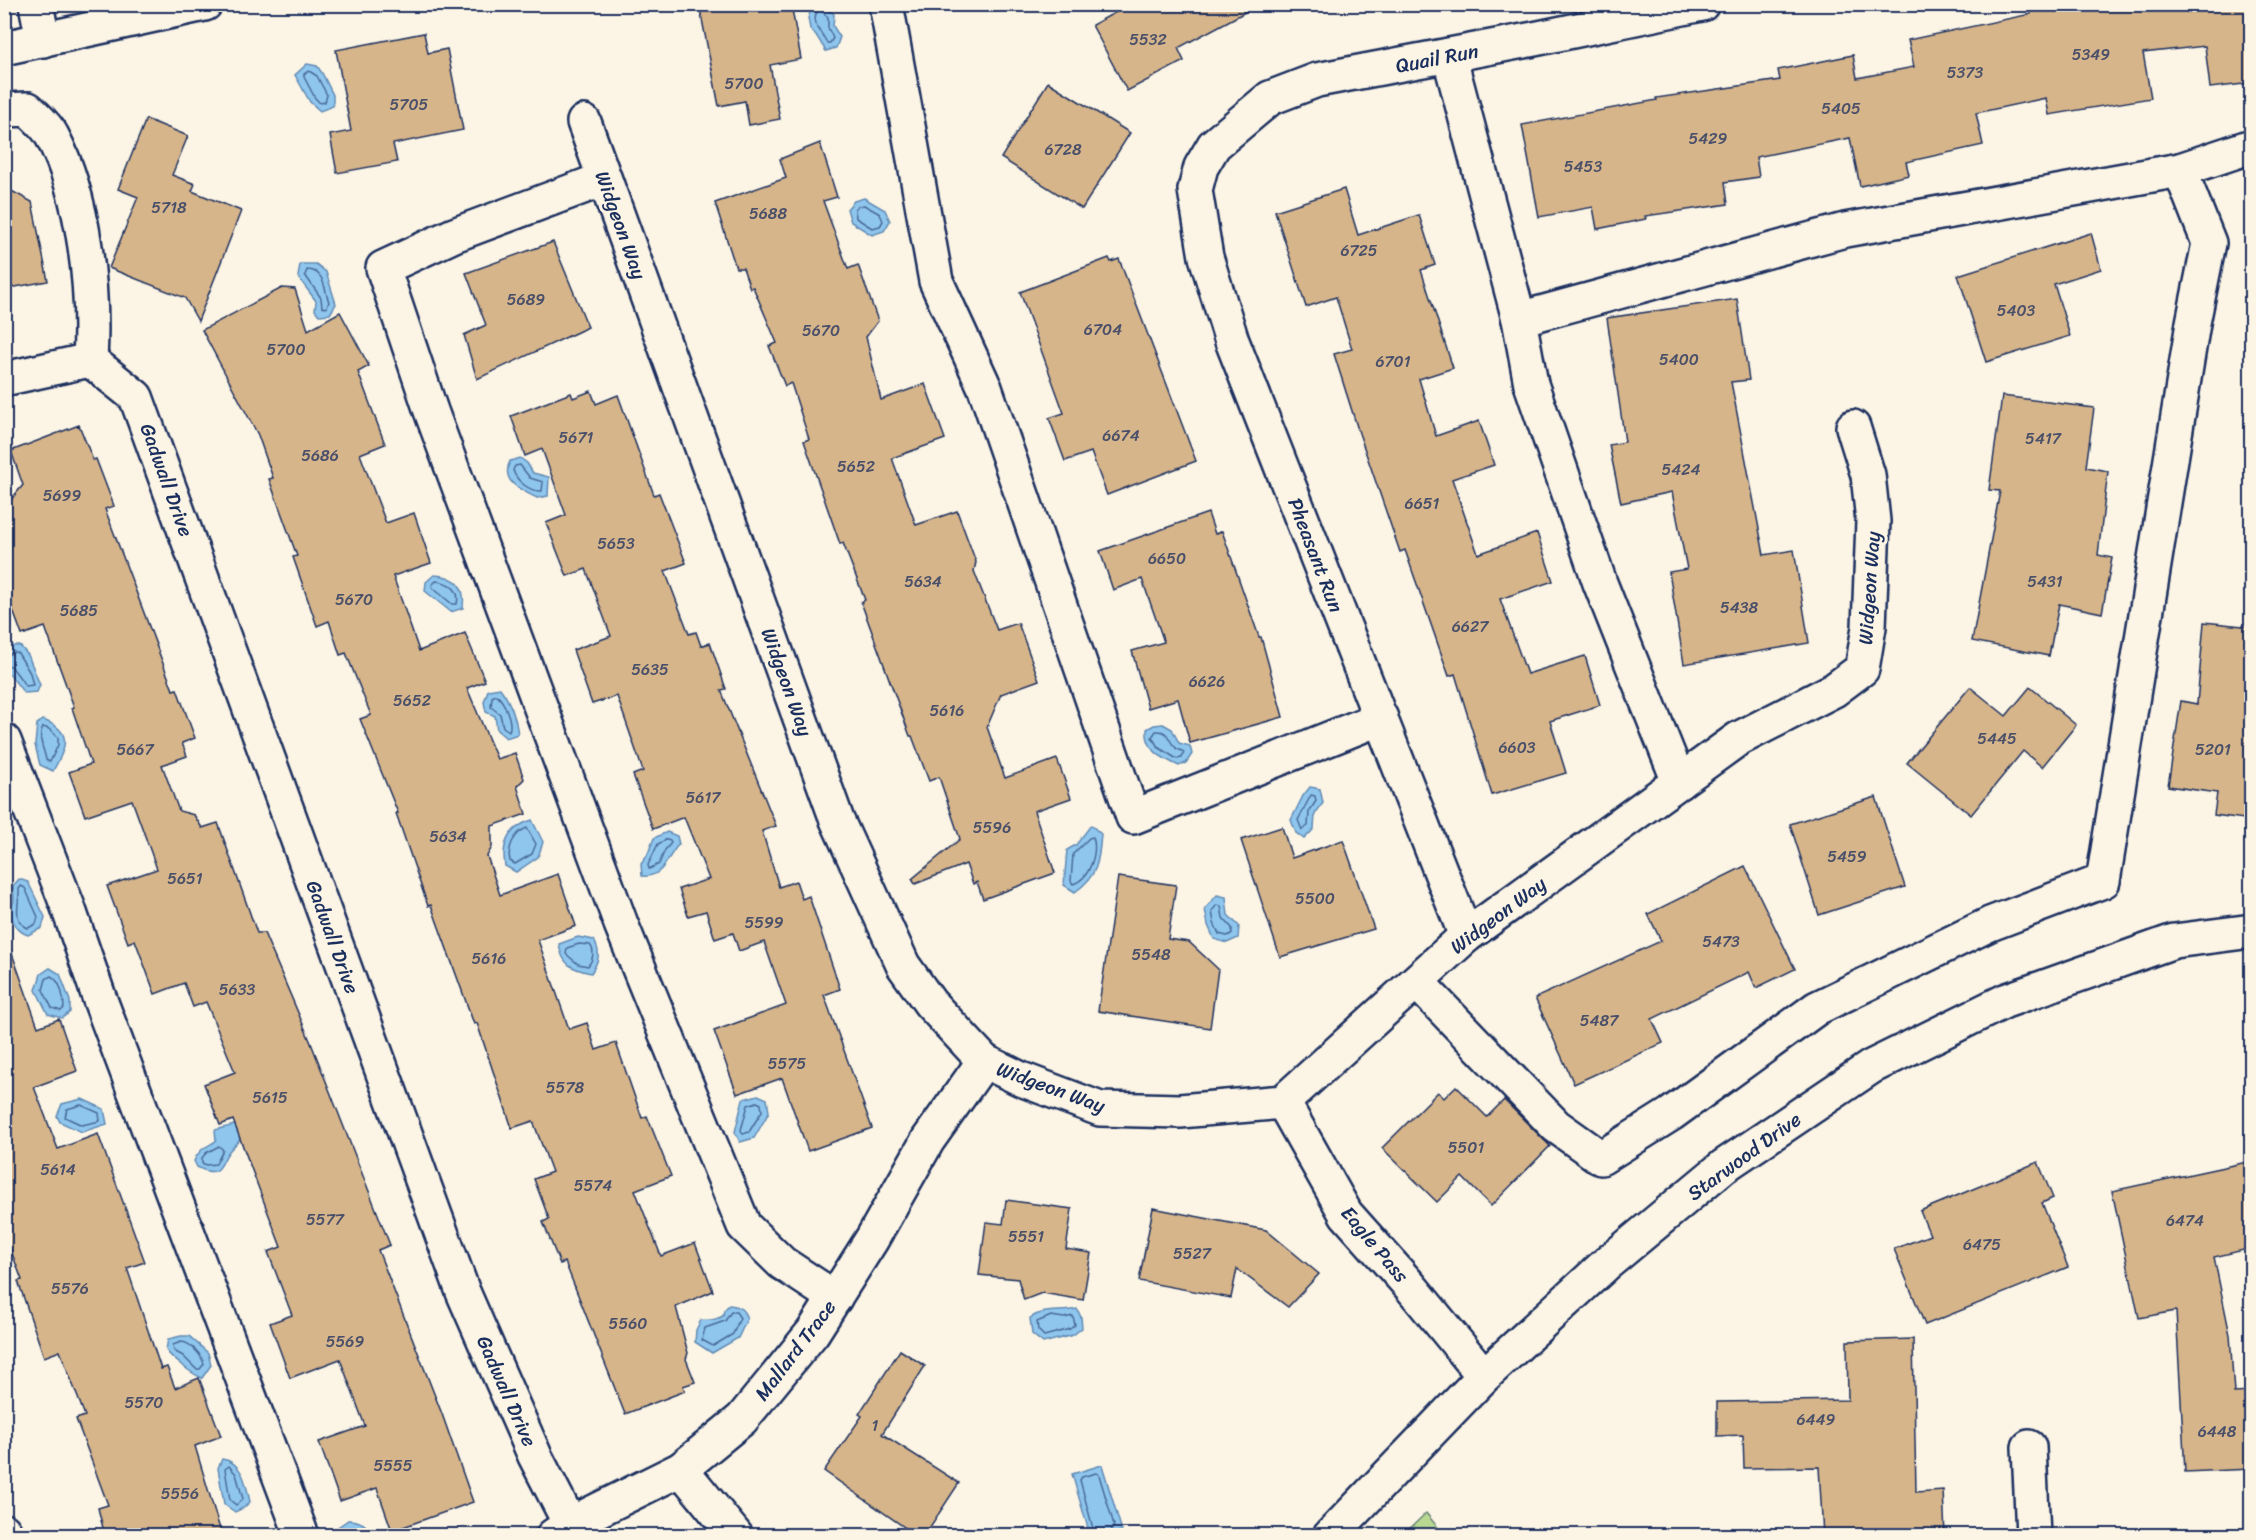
<svg xmlns="http://www.w3.org/2000/svg" width="2256" height="1540" font-family="Sriracha,sans-serif">
<style>
.green{fill:#b8d892;stroke:#6a8478;stroke-width:1.5}
.water{fill:#8fc6ee;stroke:#618ab4;stroke-width:1.5}
.lines{fill:none;stroke-linecap:round;stroke-linejoin:round}
.shore{stroke:#496b98;stroke-width:1.5}
.building{fill:#d7b58a;stroke:#1b2f5e;stroke-width:1.5}
.minor-casing{stroke:#1b2f5e;stroke-width:38}
.minor{stroke:#fcf5e5;stroke-width:33}
.labels{text-anchor:middle;stroke-width:6;stroke-linejoin:round;paint-order:stroke}
.number-label{font-size:16px;fill:#4a5069}
.street-label{font-size:20px;fill:#1b2f5e;stroke:#fcf5e5}
</style>
<rect width="100%" height="100%" fill="#fcf5e5"/>
<filter id="ink" filterUnits="userSpaceOnUse"><feTurbulence type="fractalNoise" baseFrequency=".0167" numOctaves="2"/><feDisplacementMap in="SourceGraphic" scale="12" xChannelSelector="R" yChannelSelector="G"/><feConvolveMatrix kernelMatrix="1 2 1 2 8 2 1 2 1" color-interpolation-filters="sRGB"/></filter>
<g filter="url(#ink)">
<path class="green" d="M1426,1513l18,22h-41z"/>
<g class="water">
<path d="M813,4l10,1 11,9 -1,12 7,11 -4,11 -10,3 -10,-16 -6,-6 -2,-11z"/>
<path d="M307,64l10,2 5,7 11,22v11l-13,5 -10,-9 -15,-27z"/>
<path d="M864,198l21,12 5,11 -6,10 -12,4 -21,-13 -4,-13 7,-8z"/>
<path d="M300,264h16l10,8 10,32 -6,10 -11,1 -4,-5 1,-9 -18,-24z"/>
<path d="M520,458l7,5 6,10 16,4 -1,19 -11,2c-16,-8 -37,-16 -27,-37z"/>
<path d="M434,575c22,1 32,11 29,33l-12,4 -26,-21 1,-9z"/>
<path d="M10,646h10l8,9 12,30 -3,7 -13,1 -17,-22 -2,-17z"/>
<path d="M500,688c10,13 16,30 18,46l-12,4 -9,-8 -2,-14 -9,-4 -2,-10 4,-12z"/>
<path d="M43,720c31,11 23,27 10,51l-13,-6 -5,-20 2,-21z"/>
<path d="M1163,724l9,5 7,14 11,3 2,8 -6,9 -7,3c-17,-8 -34,-16 -32,-37l7,-4z"/>
<path d="M1310,787l10,2 3,14 -8,11 -1,15 -10,10 -8,-6 -5,-13 12,-24z"/>
<path d="M532,820l11,22 -5,15 -22,15 -11,-6c-4,-23 5,-39 27,-46z"/>
<path d="M1091,825l10,9c-2,27 -3,42 -26,58l-11,-7 3,-35 9,-5z"/>
<path d="M667,832l10,4 2,8c-13,14 -15,34 -37,32l-1,-12 6,-8 7,-18z"/>
<path d="M19,879l9,3 17,35 -3,11 -14,7c-12,-4 -15,-13 -19,-25l5,-9 -1,-15z"/>
<path d="M1217,895l9,2 2,18 11,11 -1,12 -11,5 -13,-4 -6,-14 -3,-16z"/>
<path d="M578,937l16,3c7,13 5,21 -3,33 -19,-4 -29,-8 -32,-29z"/>
<path d="M50,968l10,6 10,27v11l-8,6 -14,-4 -12,-24 5,-16z"/>
<path d="M758,1095l9,4 2,13 -15,26 -14,4 -5,-10 8,-33z"/>
<path d="M82,1099l22,10 3,15 -25,8 -22,-10 -3,-6 5,-12z"/>
<path d="M234,1125l6,6v8c-3,4 -6,7 -10,11 -11,13 -7,30 -33,17l-3,-6c5,-12 12,-14 22,-20l-1,-11z"/>
<path d="M729,1305c10,1 15,4 18,14l-9,19 -26,15 -17,-11 1,-12 5,-10c9,1 15,0 22,-4l1,-6z"/>
<path d="M1077,1309l4,8 1,11 -9,7 -30,8 -11,-9 -2,-16c15,-10 30,-5 47,-9z"/>
<path d="M181,1336h8l19,17 3,12 -9,13c-10,-4 -31,-20 -36,-28l2,-11z"/>
<path d="M222,1459c21,3 24,25 28,43l-7,6 -8,4 -11,-8 -6,-36z"/>
<path d="M1102,1465l20,66 -16,4h-16l-18,-61z"/>
<path d="M348,1520c12,0 20,5 24,15h-37v-6z"/>
</g>
<g class="lines">
<g class="shore">
<path d="M819,9l9,8v11l5,10 -3,5h-3c-6,-12 -18,-22 -8,-34z"/>
<path d="M309,71l8,5 10,19 -2,7 -5,1 -5,-5 -11,-21v-3z"/>
<path d="M864,205l16,9 3,7 -3,5 -8,2 -16,-10 -1,-9 3,-3z"/>
<path d="M307,270c18,0 17,19 22,32l-3,6 -4,-1 -1,-9 -16,-23z"/>
<path d="M520,465l10,13 13,4 -1,9c-12,1 -26,-10 -29,-21l2,-4z"/>
<path d="M436,581c13,1 25,9 21,23h-5l-19,-16 -1,-3z"/>
<path d="M4,657l10,-5 4,1 12,20 3,12 -7,1 -15,-20 -7,-2"/>
<path d="M496,695c8,5 17,27 13,36l-6,-4 -3,-13 -9,-7 1,-10z"/>
<path d="M43,727l6,2 9,8v8l-8,17 -4,-2c-2,-12 -9,-22 -3,-33z"/>
<path d="M1156,731c14,-1 11,9 19,16 2,3 6,3 9,5l-2,6 -5,1 -19,-12 -6,-10z"/>
<path d="M1311,795l4,1 1,5 -7,11 -1,14 -6,4 -4,-10z"/>
<path d="M527,828l9,16 -4,10 -17,10 -5,-3c-3,-13 4,-28 17,-33z"/>
<path d="M1093,837c5,15 -3,42 -20,47l-2,-3 2,-27 16,-16z"/>
<path d="M667,839l3,1 1,3 -6,7 -6,14 -10,5 -1,-4 10,-21z"/>
<path d="M21,886l4,2 13,29 -2,7 -8,4c-17,-7 -8,-26 -9,-39z"/>
<path d="M1217,905l4,1 2,12 9,10v6l-5,2 -8,-2 -5,-11 -2,-12z"/>
<path d="M579,944l11,1c5,6 3,15 -2,21l-10,-2 -12,-10 1,-6z"/>
<path d="M51,976c10,5 13,22 13,32l-3,3 -9,-3 -9,-18 3,-11z"/>
<path d="M757,1102l4,2 1,7 -13,21 -6,2 -2,-4 7,-25z"/>
<path d="M81,1105l18,8 1,8 -18,4 -17,-8 2,-8z"/>
<path d="M219,1146l4,4 -7,14 -10,1 -4,-2v-5l4,-5z"/>
<path d="M731,1312h5l4,6 -7,16 -20,12 -11,-6 3,-12 20,-7z"/>
<path d="M1051,1316l13,2 9,-2 2,9 -5,4 -26,7 -6,-6 -1,-8z"/>
<path d="M181,1342c9,0 21,13 23,22l-4,5h-4l-13,-13 -9,-5 -1,-6z"/>
<path d="M229,1466l7,8 7,25 -7,6 -6,-5 -5,-31z"/>
<path d="M1095,1536l-15,-56 2,-3 14,-4 3,2 15,50 -5,11"/>
</g>
</g>
<g class="building">
<path d="M699,4h92l10,55 -31,6 10,54 -31,6 -4,-24 -26,5z"/>
<path d="M1131,4h129l-82,44 6,13 -57,30 -35,-66z"/>
<path d="M2066,4h186v79l-42,5 -5,-42 -62,7 8,45 -102,17 -3,-17 -70,15 7,32 -77,17 3,13 -49,11 -10,-48 -94,19 3,20 -34,5 3,22 -83,12 1,3 -49,10 -4,-22 -54,10 -17,-92 135,-25 -1,-2 124,-18 -2,-10 75,-15 4,23 57,-11 -6,-27 123,-26v-3z"/>
<path d="M424,33l4,20 19,-4 16,81 -70,14 4,18 -60,11 -7,-38 21,-4 -15,-81z"/>
<path d="M1048,82l82,51 -48,76 -81,-51z"/>
<path d="M146,119l42,17 -16,39 23,9 -3,7 49,20 -43,110 -13,-23 -76,-30 29,-71 -20,-8z"/>
<path d="M820,143l17,54 -14,4 25,68 10,-4 20,56 -12,16 15,63 44,-16 20,55 -53,19 24,67 41,-14 19,51 -2,9 23,59 21,-7 21,57 -38,14 -14,33 18,51 52,-19 14,39 -37,13 21,62 -72,26 -6,-17 -4,2 -7,-20 -51,20 -3,-5 48,-40 -21,-62 -10,4 -17,-45h-2l-49,-134 4,-2 -22,-57 -3,1 -36,-103 5,-2 -18,-56 -6,3 -16,-40 8,-3 -24,-56 -3,1 -7,-20h-7l-21,-65 71,-25 -6,-19z"/>
<path d="M4,187l28,15 16,79 -44,8z"/>
<path d="M1344,189l14,46 61,-20 16,50 -14,5 32,98 -34,11 17,57 43,-15 15,44 -42,14 26,75 59,-21 16,48 -53,18 27,75 58,-18 15,49 -50,16 16,52 -74,22 -37,-121 -6,2 -44,-126 -5,2 -41,-119 -25,-79 18,-5 -16,-52 -30,10 -31,-96z"/>
<path d="M2091,233l10,36 -47,15 16,52 -84,26 -28,-87z"/>
<path d="M553,242l35,85 -111,52 -13,-44 22,-10 -20,-52z"/>
<path d="M1109,258l2,4 8,-3 77,202 -89,34 -16,-43 -26,9 -16,-43 15,-5 -44,-121z"/>
<path d="M282,288l13,1 13,41 32,-18 29,54 -11,6 27,72 -25,10 26,69 28,-10 17,50 -38,13 26,75 46,-18 20,48 -18,7 30,71 18,-6 9,26 -7,7 9,28 -34,12v21l-5,9 13,39 58,-21 18,52 -38,14 31,89 18,-6 9,27 20,-7 26,75 5,-2 24,60 -36,14 26,66 34,-13 18,48 -37,16 12,46 -2,6 9,23 -12,4 2,5 -60,23 -60,-152 -5,2 -17,-42 6,-3 -15,-40 18,-7 -19,-51 -21,7 -35,-105 -3,1 -43,-119 -3,1 -32,-93h2l-38,-94 11,-4 -25,-62 -6,2 -11,-34 -12,5 -24,-69 4,-1 -28,-77 4,-1 -15,-43 -56,-105z"/>
<path d="M1737,299l12,81 -18,2 33,173 30,-5 15,93 -125,21 -15,-92 18,-3 -15,-77 -51,11 -12,-58 16,-3 -18,-124z"/>
<path d="M591,391l5,13 22,-9 36,100 5,-2 27,70 -21,8 24,63 7,-2 5,14 9,-3 16,46 -5,1 55,136 -14,5 17,56 17,-6 6,18 7,-3 31,93 -16,6 48,133 -64,23 -26,-73 -45,16 -23,-63 72,-26 -22,-63 -25,9 -6,-18 -18,6 -9,-28 -18,5 -9,-27 30,-10 -25,-62 -31,12 -20,-54 10,-4 -26,-75 -25,8 -19,-54 38,-14 -25,-67 -19,7 -21,-53 20,-8 -24,-66 -17,7 -14,-40 60,-23 2,5z"/>
<path d="M2002,396l92,12 -8,59 22,4 -10,84 14,3 -10,55 -43,-9 -10,52 -77,-15 28,-150 -11,-1z"/>
<path d="M79,425l14,35 3,-1 18,47 -9,3 68,181 4,-1 18,49 -13,5 5,13 -25,9 17,46 15,4 8,13 16,-5 39,110h7l47,110 79,202 -12,5 64,164 31,88 -81,29 -15,-43 -37,13 -21,-59 46,-16 -25,-67 -50,19 -20,-55 22,-8 -24,-63 13,-5 -48,-127 -13,5 -16,-41 31,-12 -29,-70 -13,5 -9,-24 -29,11 -20,-54 -7,3 -21,-57 50,-17 -25,-69 -47,16 -16,-44 22,-8 -19,-56 2,-1 -29,-80 -23,8 -18,-49v-78l19,-23 -12,-34z"/>
<path d="M1208,513l7,21 7,-3 37,106h2l22,80 -93,26 -12,-44 -30,9 -16,-57 32,-9 -22,-63 -29,11 -13,-39z"/>
<path d="M2204,622l48,5v193l-38,-5 3,-22 -49,-7 13,-85 16,3z"/>
<path d="M1970,687l36,29 24,-29 46,38 -34,42 -19,-16 -52,64 -64,-52z"/>
<path d="M1876,797l29,90 -86,28 -29,-91z"/>
<path d="M1282,827l10,31 51,-18 31,89 -94,28 -39,-117z"/>
<path d="M1745,866l50,103 -39,19 -7,-16 -97,47 11,24 -89,41 -39,-86 126,-57 -13,-27z"/>
<path d="M1118,877l58,8 -8,54 21,3 29,27 -8,59 -112,-17z"/>
<path d="M9,945l29,82 21,-8 18,52 -43,16 24,62 40,-15 47,128 -18,6 34,101 6,-2 8,21 24,-10 22,58 -26,10 27,90h-117l-7,-28 10,-3 -32,-86 9,-3 -25,-65 -16,6 -26,-76 4,-1 -18,-48v-286z"/>
<path d="M1456,1086l31,31 17,-17 46,46 -59,60 -29,-29 -25,25 -55,-54 56,-56 6,6z"/>
<path d="M2252,1161v87l-38,9 16,78 4,58 18,-1v77l-67,3 -9,-161 -37,7 -27,-127z"/>
<path d="M2038,1162l15,36 -11,5 26,64 -143,58 -31,-76 36,-14 -10,-24z"/>
<path d="M1006,1200l66,9 -6,40 25,4 -8,47 -41,-7 -18,7 -6,-21 -39,-4 7,-53 17,2z"/>
<path d="M1153,1208l113,22 53,44 -31,33 -51,-38 -6,29 -92,-17z"/>
<path d="M1913,1339l3,153 27,-2 2,46h-122l-4,-69 -75,1 -1,-33 -26,1v-34l131,-2 -1,-59z"/>
<path d="M900,1350l25,16 -43,68 77,49 -35,53h-7l-93,-65 38,-55 -3,-2z"/>
</g>
<g class="lines">
<defs>
<g id="minor">
<path d="M36,4l7,36"/>
<path d="M886,4l50,277 49,107 148,429 248,-99"/>
<path d="M4,48l201,-44"/>
<path d="M1449,55l70,264"/>
<path d="M4,110l24,-1c8,8 19,17 24,27 33,62 42,156 38,224"/>
<path d="M584,122l253,698 66,145 27,38 54,58 37,18 79,30 80,2 103,-9 183,-166 272,-197 96,-49 28,-21 7,-42 4,-106 -5,-46 -15,-48"/>
<path d="M604,179l-150,56 -71,33 48,143 190,513 123,302 38,37 53,35"/>
<path d="M90,360l46,37 327,895 72,164 35,68"/>
<path d="M4,379l86,-19"/>
<path d="M4,741l64,166 31,90 203,539"/>
<path d="M1679,782l-79,-199 -69,-199 -12,-65 326,-89 335,-60 72,-24"/>
<path d="M1466,936l-234,-595 -26,-84 -11,-67 6,-23 13,-22 56,-47 47,-18 217,-41 168,-35"/>
<path d="M1417,982l139,144 45,32 70,-44 146,-106 173,-84 113,-43 90,-558 16,-80 -29,-73"/>
<path d="M1283,1102l63,112 65,73 73,89"/>
<path d="M2029,1447l4,89"/>
<path d="M681,1469l55,67"/>
<path d="M4,1531l2,5"/>
<path d="M553,1536l17,-12 111,-55 61,-50 71,-87 59,-93 56,-99 56,-79"/>
<path d="M1330,1536l154,-160 121,-111 119,-99 147,-99 134,-66 169,-60 78,-10"/>
</g>
</defs>
<use href="#minor" class="minor-casing"/>
<use href="#minor" class="minor"/>
</g>
</g>
<g class="labels">
<g class="number-label">
<text x="1148" y="45">5532</text>
<text x="2091" y="60">5349</text>
<text x="1965" y="78">5373</text>
<text x="744" y="89">5700</text>
<text x="409" y="110">5705</text>
<text x="1841" y="114">5405</text>
<text x="1708" y="144">5429</text>
<text x="1063" y="155">6728</text>
<text x="1583" y="172">5453</text>
<text x="169" y="213">5718</text>
<text x="768" y="219">5688</text>
<text x="1359" y="256">6725</text>
<text x="526" y="305">5689</text>
<text x="2016" y="316">5403</text>
<text x="1103" y="335">6704</text>
<text x="821" y="336">5670</text>
<text x="286" y="355">5700</text>
<text x="1679" y="365">5400</text>
<text x="1393" y="367">6701</text>
<text x="1121" y="441">6674</text>
<text x="576" y="443">5671</text>
<text x="2043" y="444">5417</text>
<text x="320" y="461">5686</text>
<text x="856" y="472">5652</text>
<text x="1681" y="475">5424</text>
<text x="62" y="501">5699</text>
<text x="1422" y="509">6651</text>
<text x="616" y="549">5653</text>
<text x="1167" y="564">6650</text>
<text x="923" y="587">5634</text>
<text x="2045" y="587">5431</text>
<text x="354" y="605">5670</text>
<text x="1739" y="613">5438</text>
<text x="79" y="616">5685</text>
<text x="1470" y="632">6627</text>
<text x="650" y="675">5635</text>
<text x="1207" y="687">6626</text>
<text x="412" y="706">5652</text>
<text x="947" y="716">5616</text>
<text x="1997" y="744">5445</text>
<text x="1517" y="753">6603</text>
<text x="135" y="755">5667</text>
<text x="2213" y="755">5201</text>
<text x="703" y="803">5617</text>
<text x="992" y="833">5596</text>
<text x="448" y="842">5634</text>
<text x="1847" y="862">5459</text>
<text x="185" y="884">5651</text>
<text x="1315" y="904">5500</text>
<text x="764" y="928">5599</text>
<text x="1721" y="947">5473</text>
<text x="1151" y="960">5548</text>
<text x="489" y="964">5616</text>
<text x="237" y="995">5633</text>
<text x="1599" y="1026">5487</text>
<text x="787" y="1069">5575</text>
<text x="565" y="1093">5578</text>
<text x="270" y="1103">5615</text>
<text x="1466" y="1153">5501</text>
<text x="58" y="1175">5614</text>
<text x="593" y="1191">5574</text>
<text x="325" y="1225">5577</text>
<text x="2185" y="1226">6474</text>
<text x="1026" y="1242">5551</text>
<text x="1982" y="1250">6475</text>
<text x="1192" y="1259">5527</text>
<text x="70" y="1294">5576</text>
<text x="628" y="1329">5560</text>
<text x="345" y="1347">5569</text>
<text x="144" y="1408">5570</text>
<text x="1816" y="1425">6449</text>
<text x="875" y="1431">1</text>
<text x="2217" y="1437">6448</text>
<text x="393" y="1471">5555</text>
<text x="180" y="1499">5556</text>
</g>
<g class="street-label">
<text transform="translate(1437 58) rotate(-11)" y="7">Quail Run</text>
<text transform="translate(621 225) rotate(70)" y="7">Widgeon Way</text>
<text transform="translate(167 480) rotate(70)" y="7">Gadwall Drive</text>
<text transform="translate(1316 555) rotate(69)" y="7">Pheasant Run</text>
<text transform="translate(1869 588) rotate(-86)" y="7">Widgeon Way</text>
<text transform="translate(787 682) rotate(70)" y="7">Widgeon Way</text>
<text transform="translate(1498 915) rotate(-37)" y="7">Widgeon Way</text>
<text transform="translate(333 937) rotate(70)" y="7">Gadwall Drive</text>
<text transform="translate(1051 1087) rotate(20)" y="7">Widgeon Way</text>
<text transform="translate(1744 1156) rotate(-36)" y="7">Starwood Drive</text>
<text transform="translate(1375 1244) rotate(50)" y="7">Eagle Pass</text>
<text transform="translate(795 1350) rotate(-53)" y="7">Mallard Trace</text>
<text transform="translate(507 1391) rotate(66)" y="7">Gadwall Drive</text>
</g>
</g>
<rect width="2256" height="1540" fill="none" stroke="#fcf5e5" stroke-width="24"/>
<rect x="12" y="12" width="2232" height="1516" fill="none" stroke="#1b2f5e" stroke-width="2" filter="url(#ink)"/>
</svg>
